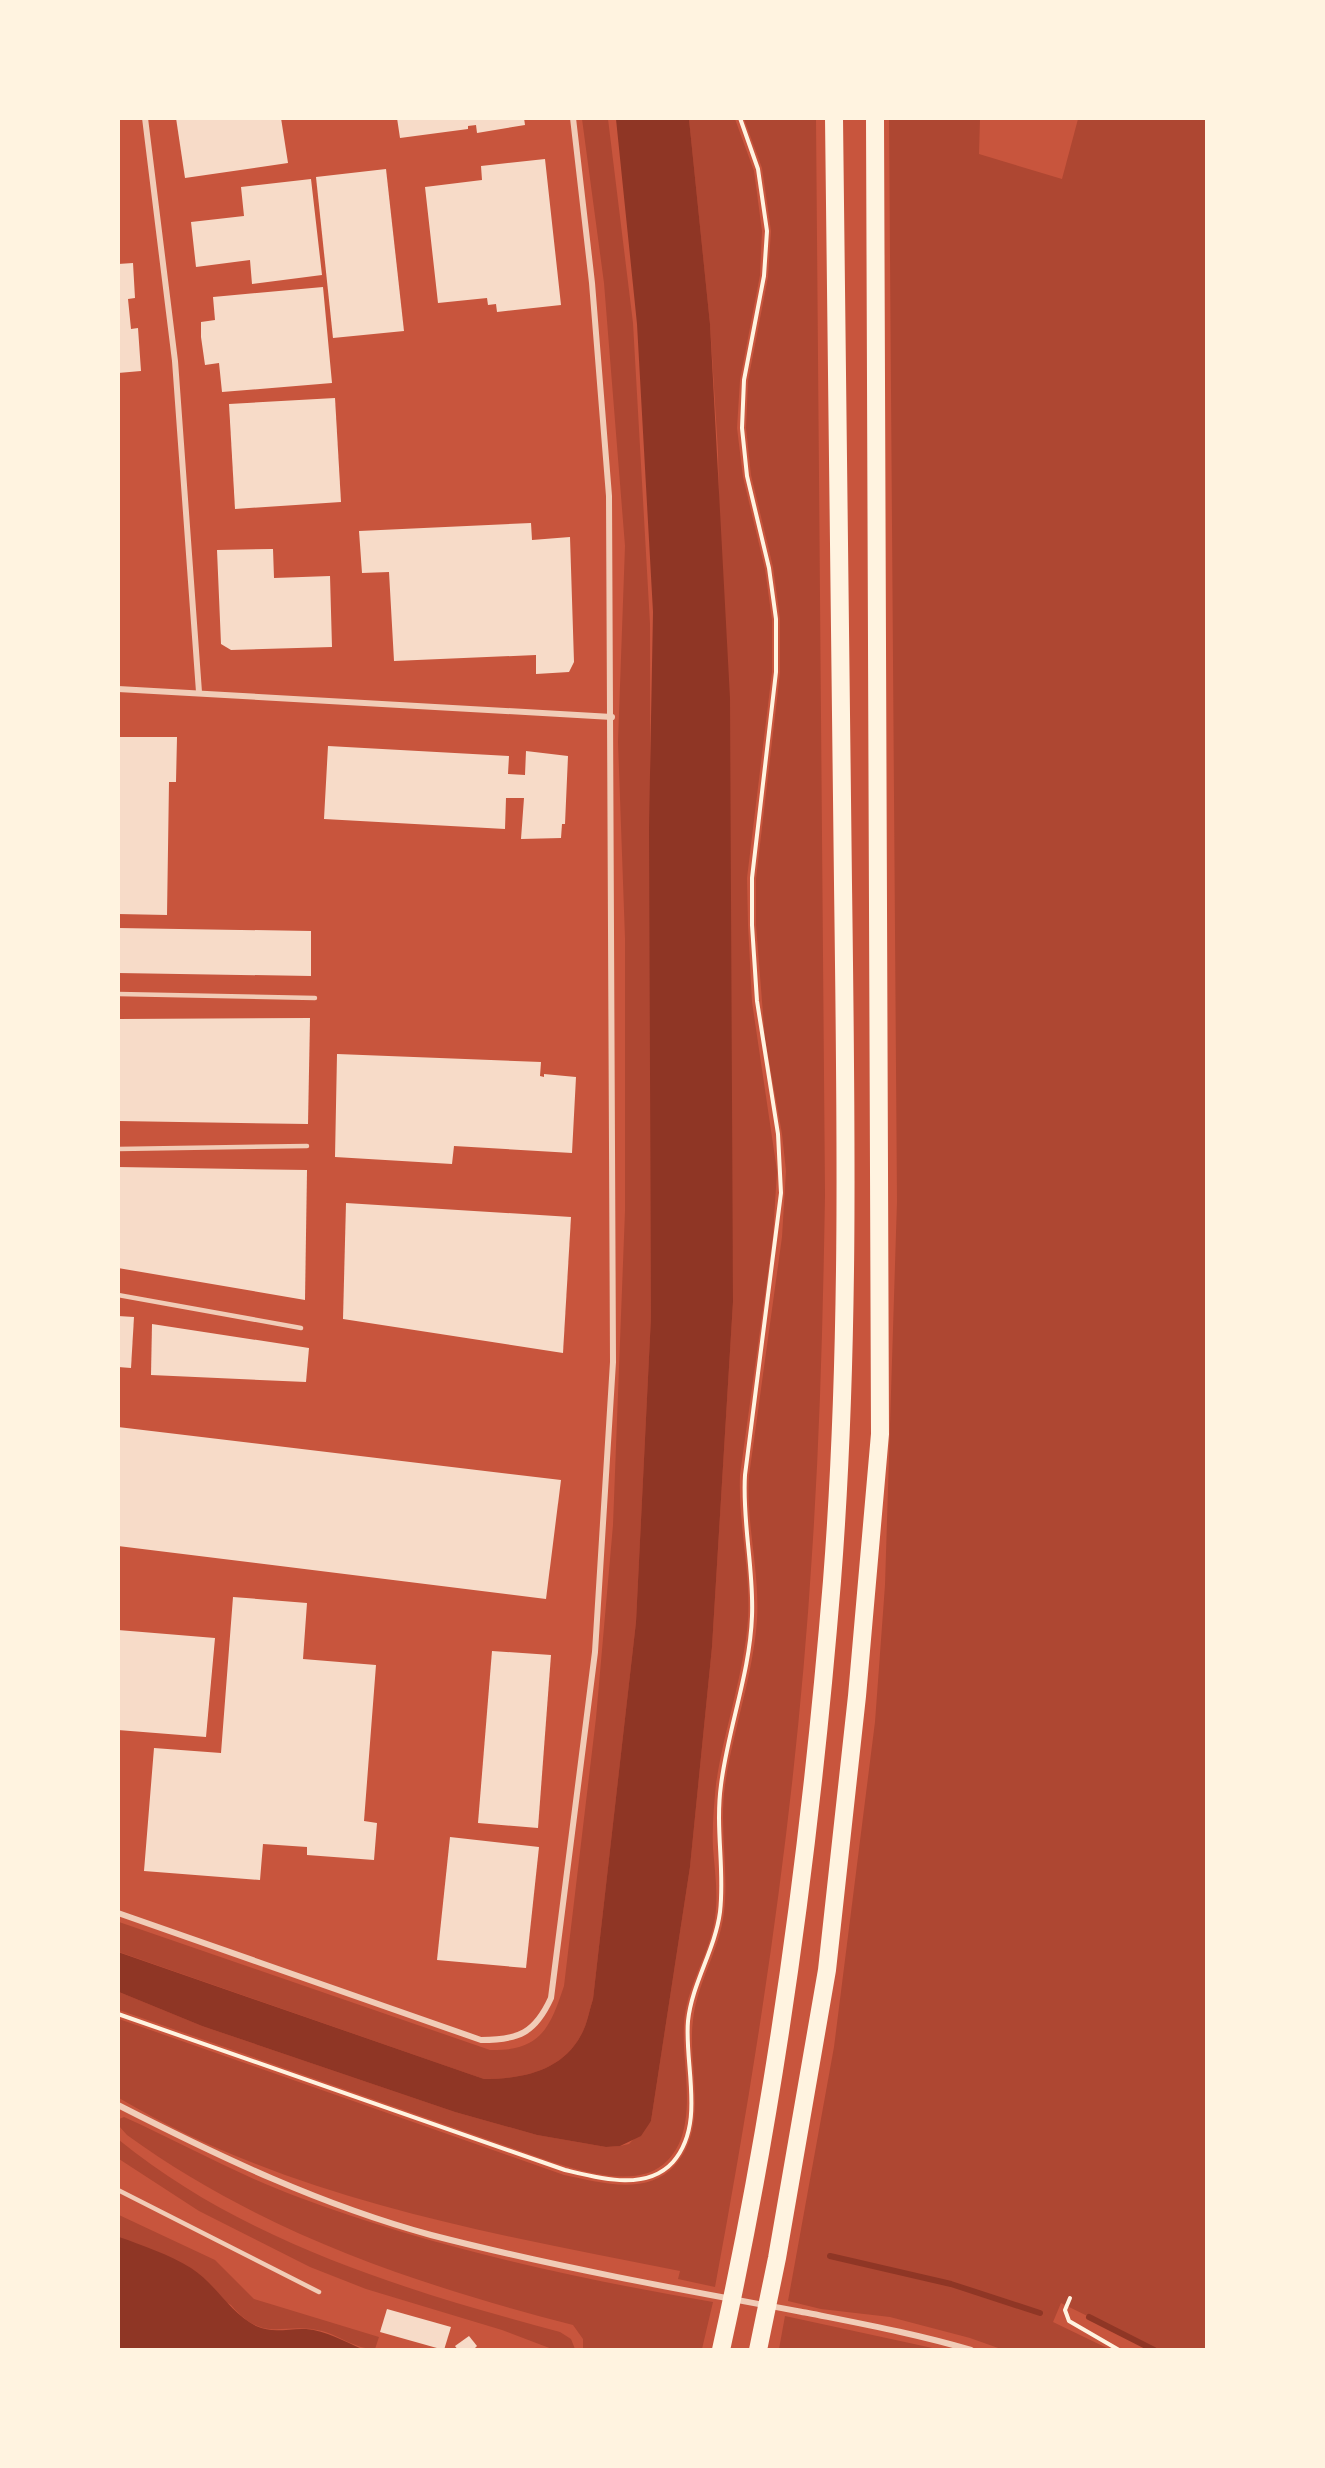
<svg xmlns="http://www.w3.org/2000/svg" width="1325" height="2468" font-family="'Titillium Web',sans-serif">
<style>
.green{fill:#ae4732}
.water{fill:#8f3625}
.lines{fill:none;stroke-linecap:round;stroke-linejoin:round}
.stream{stroke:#8f3625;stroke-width:6}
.building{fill:#f7dbc8}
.path{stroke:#fff3e0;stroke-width:4}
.service{stroke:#f1ccb7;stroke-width:4.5}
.minor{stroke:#f1ccb7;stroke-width:6}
.motorway{stroke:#fff3e0;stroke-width:18}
</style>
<rect width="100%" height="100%" fill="#c8553d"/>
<g class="green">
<path d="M582,119h26l25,204 17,301 1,692 -15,306 -43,377c-4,12 -6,26 -12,36 -19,36 -59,44 -97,44l-365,-127v-30l371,128c51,1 60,-22 74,-64l32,-268 17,-193 12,-314v-273l-7,-196 7,-196 -21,-263z"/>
<path d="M689,119h46l19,52 8,60 -2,44 -20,105 -3,48 6,49 22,92 7,51v52l-25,206 1,47 4,77 25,169 -4,65 -33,239c-2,49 11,96 8,144 -4,56 -24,110 -32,165 -2,21 -4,43 -3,64 2,25 6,51 1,76 -7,35 -28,64 -30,100 -3,40 16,103 -16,136 -28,30 -83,12 -116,2l-433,-152v-18l83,34 253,86 82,23 69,12 14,-1 9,-2 22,-23 39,-254 22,-220 21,-345 -15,-851 -8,-127z"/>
<path d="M744,119h72l9,1076c-2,120 -5,240 -13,359 -15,246 -52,491 -97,733l-37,-8 2,-8c-192,-38 -391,-72 -561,-173v-79l445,156c35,7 83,22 111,-10 35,-39 12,-99 18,-145 4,-38 27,-70 31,-108 5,-42 -5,-83 1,-127 8,-55 28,-109 32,-165 3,-48 -11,-95 -8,-144l33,-239 4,-66 -4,-37 -17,-95 -9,-114v-46l24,-206v-54l-7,-52 -22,-92 -5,-47 2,-47 20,-104 3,-46 -9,-63z"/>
<path d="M889,119h91l-1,35 83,25 16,-60h128v2230h-52l-93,-46 -8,19 56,27h-108l-31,-11 -80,-21 -69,-8 -33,-8 46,-254 41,-325 10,-137 12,-384z"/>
<path d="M124,2117c58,26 114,58 174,80 133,50 275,81 415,105l-11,47h-119v-10l-10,-14c-159,-41 -312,-93 -446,-190l-8,-9v-7z"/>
<path d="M119,2140c125,102 288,151 441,192l11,7 4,10h-23l-50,-19 -136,-41 -56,-22 -111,-56 -80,-52z"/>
<path d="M119,2215l96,45 39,39 125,38 -4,12c-20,0 -34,-13 -53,-18 -40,-10 -57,14 -91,-26l-112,-68z"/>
<path d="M785,2316l152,33h-158z"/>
</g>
<g class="water">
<path d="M616,119h73l21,205 20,374 3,604 -21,345 -22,220 -39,254 -10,15 -21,10 -14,1 -69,-12 -82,-23 -253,-86 -83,-34 -1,-40 366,127c38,0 78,-8 97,-44 6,-10 8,-24 12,-36l43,-377 15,-306 -2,-488 4,-216 -16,-288z"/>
<path d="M119,2237c23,8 51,18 72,31 25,16 39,45 65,58 17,8 33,2 50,3 20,2 38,12 56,20h-243z"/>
</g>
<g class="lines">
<g class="stream">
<path d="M830,2256l121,28 89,29"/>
<path d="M1089,2317l65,33"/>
</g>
</g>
<g class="building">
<path d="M176,118h105l7,45 -103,15z"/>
<path d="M397,118h127l1,7 -48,8 -1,-8 -8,1v3l-68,9z"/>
<path d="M545,159l16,146 -64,7 -1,-8 -8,1 -1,-7 -49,5 -13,-116 57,-7 -1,-14z"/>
<path d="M386,169l18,162 -71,7 -17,-161z"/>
<path d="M311,179l11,96 -70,9 -2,-24 -54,7 -5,-45 53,-6 -3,-29z"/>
<path d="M133,263l2,35 -7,1 3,30 7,-1 3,43 -23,2v-109z"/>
<path d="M323,287l9,96 -110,9 -3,-29 -14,2 -4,-28v-15l14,-2 -2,-23z"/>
<path d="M335,398l6,104 -106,7 -6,-105z"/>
<path d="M531,523l1,17 38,-3 4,125 -5,10 -33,2v-19l-142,6 -5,-89 -27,1 -3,-42z"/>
<path d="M273,549l1,29 56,-2 2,71 -101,3 -10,-6 -4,-94z"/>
<path d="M118,737h59l-1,45h-7l-2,133 -49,-1z"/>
<path d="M328,746l181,10 -1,18 17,1 1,-24 42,5 -3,68h-3l-1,14 -40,1 3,-41h-18l-1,31 -181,-10z"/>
<path d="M118,928l193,3v45l-193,-3z"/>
<path d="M310,1018l-2,106 -190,-3v-102z"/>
<path d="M337,1054l204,8 -1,14 4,1v-3l32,3 -4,76 -118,-7 -2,18 -117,-7z"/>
<path d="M118,1167l189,3 -2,130 -187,-32z"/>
<path d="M346,1203l225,14 -8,136 -220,-34z"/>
<path d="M118,1316l16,1 -3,51 -13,-1z"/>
<path d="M152,1324l157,24 -3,34 -155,-7z"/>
<path d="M118,1427l443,53 -15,119 -428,-53z"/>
<path d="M233,1597l74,6 -4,56 73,6 -12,156 13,2 -3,37 -67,-5v-8l-44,-3 -3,36 -116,-9 10,-123 67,5z"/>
<path d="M118,1630l97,8 -9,99 -88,-7z"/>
<path d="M492,1651l59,4 -13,173 -60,-5z"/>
<path d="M450,1837l89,10 -13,121 -89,-8z"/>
<path d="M387,2309l64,18 -7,23 -64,-18z"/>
<path d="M469,2336l8,10 -4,4h-15l-3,-4z"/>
</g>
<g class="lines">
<g class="path">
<path d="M118,2014l447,156c33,8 81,22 108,-8 33,-38 11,-97 15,-141 4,-38 27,-71 32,-109 5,-42 -5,-83 1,-127 7,-57 29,-112 31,-169 2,-48 -10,-93 -7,-141l36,-282 -3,-59 -21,-133 -5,-76v-47l24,-206v-53l-7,-51 -22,-92 -5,-48 2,-48 20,-104 3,-45 -9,-62 -18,-51"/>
<path d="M1070,2298l-5,12 4,11 50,29"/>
</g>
<g class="service">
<path d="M118,994l197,4"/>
<path d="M118,1149l189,-3"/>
<path d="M118,1295l183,33"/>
<path d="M118,2190l201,102"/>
</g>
<g class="minor">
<path d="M145,118l30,243 24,331"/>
<path d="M118,689l494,28"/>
<path d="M118,1913l363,127c38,0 54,-7 70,-42l44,-346 18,-290 -4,-866 -17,-213 -19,-165"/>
<path d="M118,2105c102,52 203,100 313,130 124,32 251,55 377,78 55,11 109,21 163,37"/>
</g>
<g class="motorway">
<path d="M721,2350c56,-253 90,-511 111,-769 18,-231 14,-465 11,-697 -3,-255 -6,-510 -9,-766"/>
<path d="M758,2350l19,-92 50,-288 30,-274 23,-262 -5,-1316"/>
</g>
</g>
<rect width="1325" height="2468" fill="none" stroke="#fff3e0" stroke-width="240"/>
</svg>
